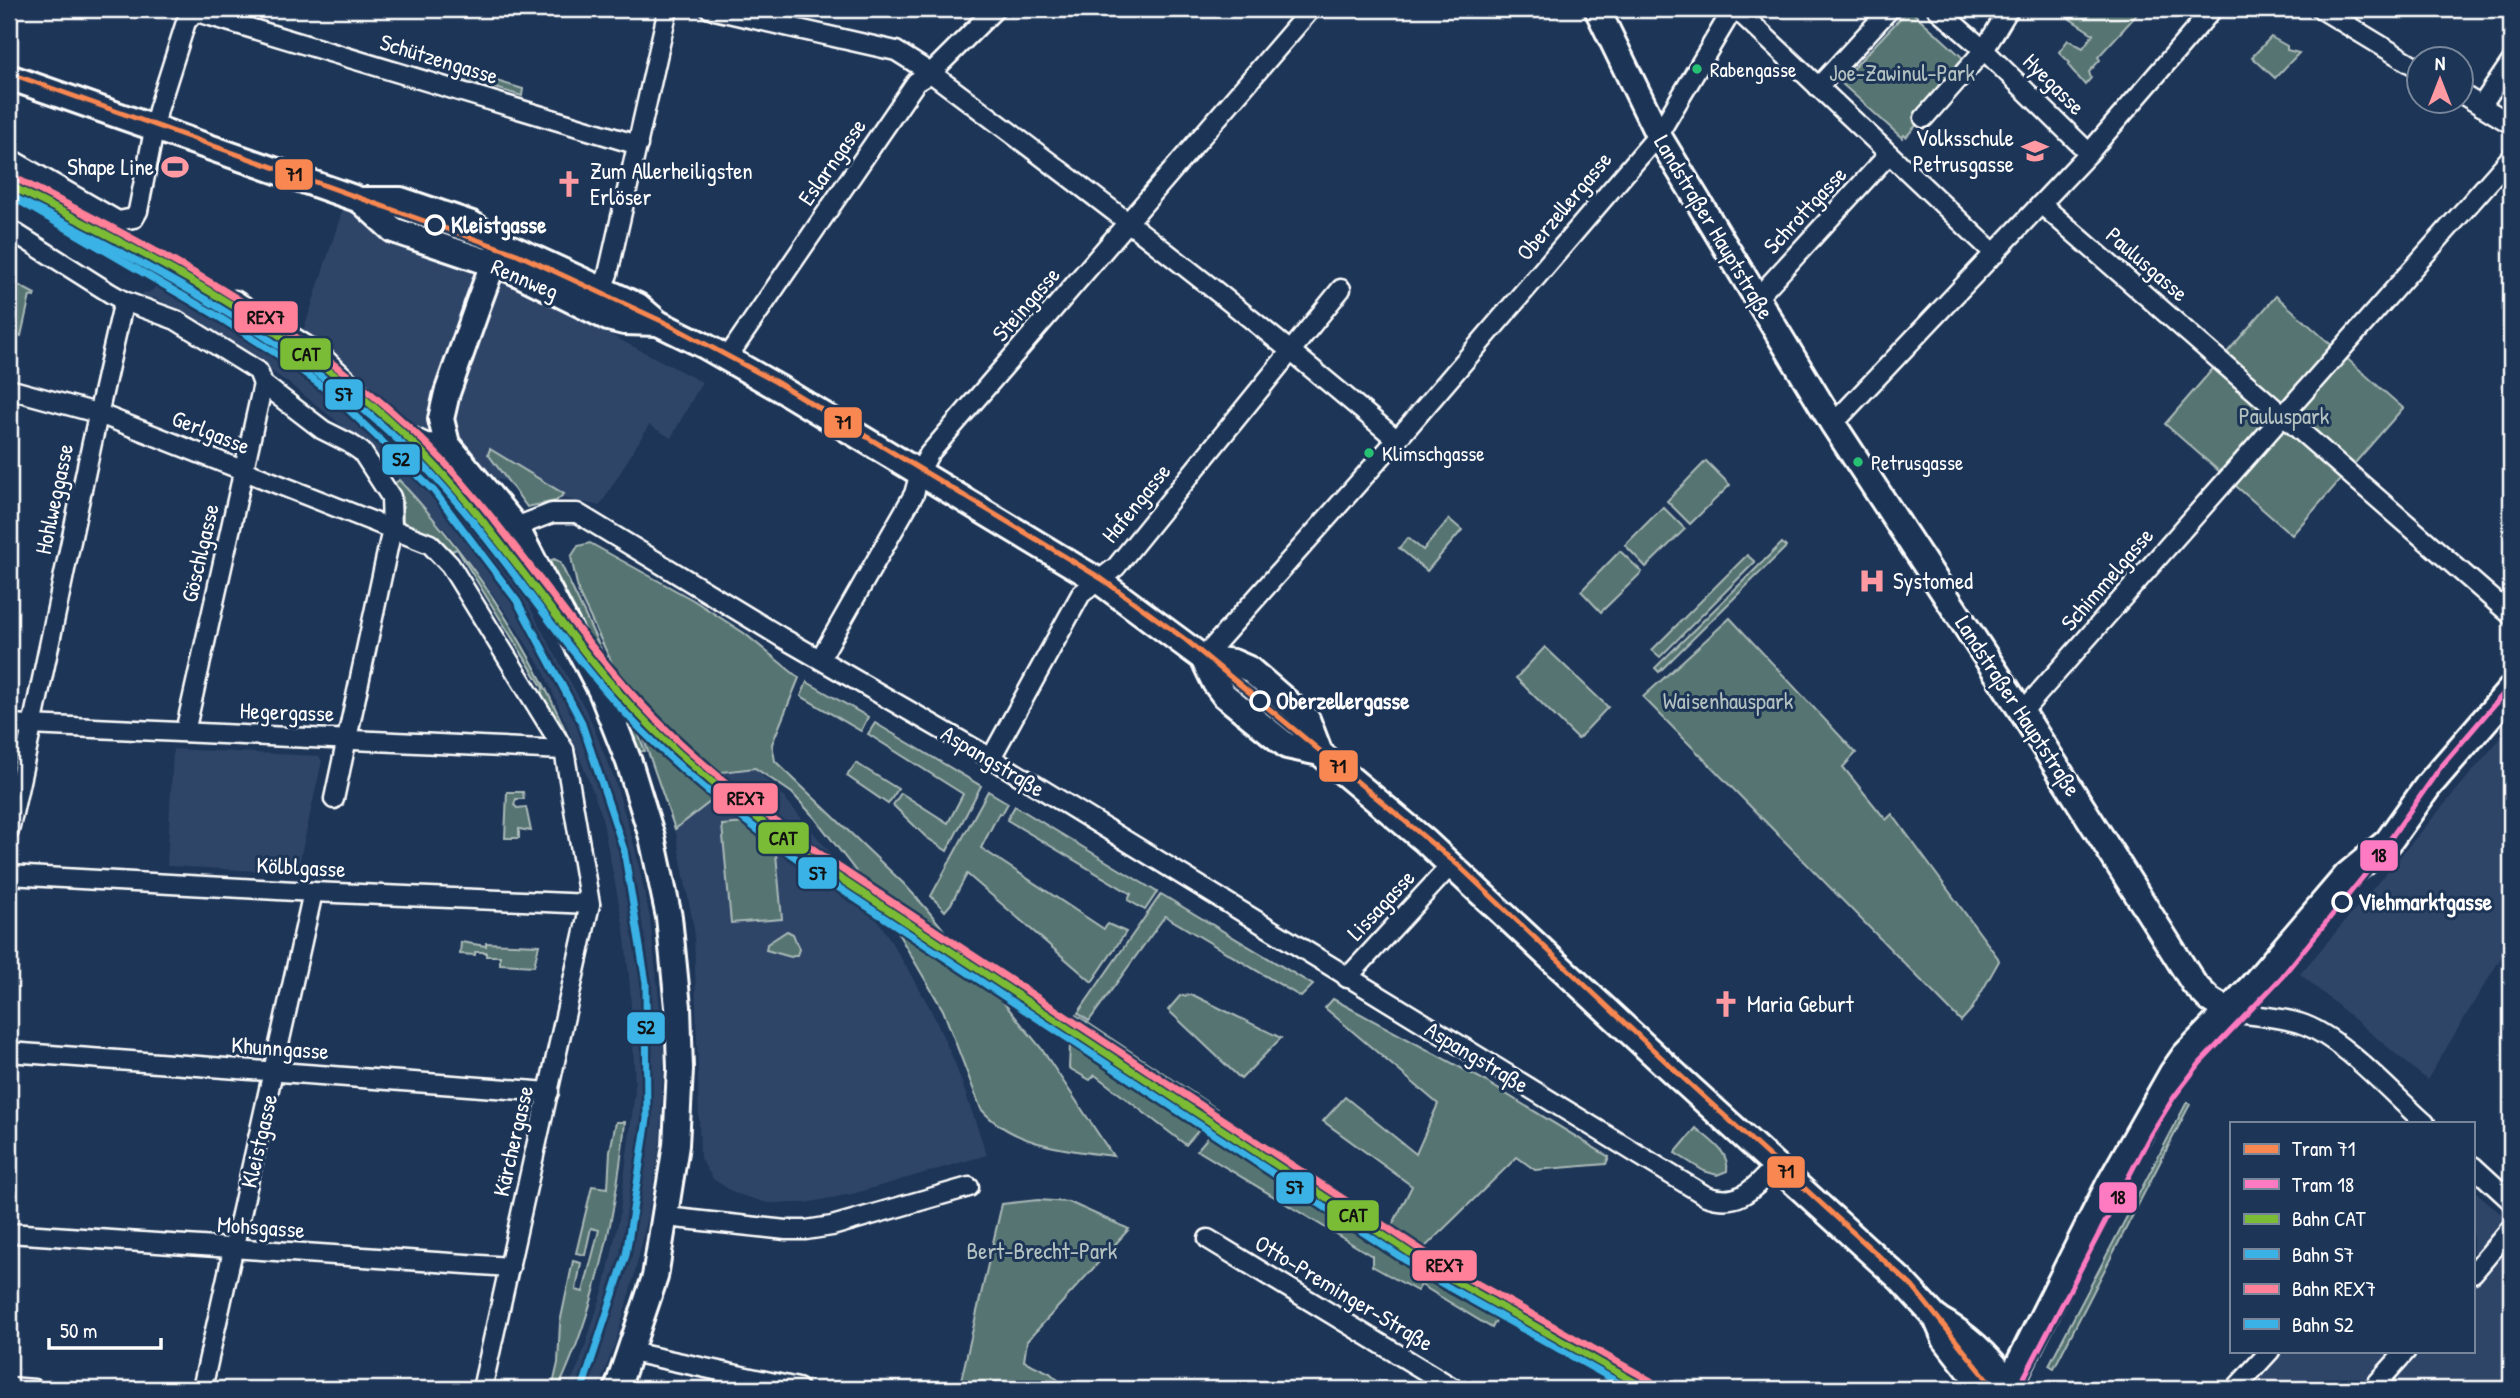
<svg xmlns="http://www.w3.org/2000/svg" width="2520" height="1398" font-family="'Patrick Hand',sans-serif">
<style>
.built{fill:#2d4468}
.green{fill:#577572;stroke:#abbab8;stroke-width:2}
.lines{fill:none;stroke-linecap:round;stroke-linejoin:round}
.street-casing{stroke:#fff;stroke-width:23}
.secondary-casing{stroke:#fff;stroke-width:30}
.primary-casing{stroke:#fff;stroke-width:32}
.street{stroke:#1d3557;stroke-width:18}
.secondary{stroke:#1d3557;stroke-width:24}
.primary{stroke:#1d3557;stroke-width:26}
.tram{stroke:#fff;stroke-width:2}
.rail-1-casing{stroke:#1d3557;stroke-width:12}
.rail-2-casing{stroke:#1d3557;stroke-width:12}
.rail-3-casing{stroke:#1d3557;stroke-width:12}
.rail-4-casing{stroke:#1d3557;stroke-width:12}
.rail-1{stroke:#7bbc36;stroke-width:7}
.rail-2{stroke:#3ab2e6;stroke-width:7}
.rail-3{stroke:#ff8098;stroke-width:7}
.rail-4{stroke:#3ab2e6;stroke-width:7}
.tram-1-casing{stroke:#1d3557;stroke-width:10}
.tram-2-casing{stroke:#1d3557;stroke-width:10}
.tram-1{stroke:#f88751;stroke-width:5}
.tram-2{stroke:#fe7ac1;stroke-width:5}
.bus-dot{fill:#26c172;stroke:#1d3557;stroke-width:2.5}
.stop-dot{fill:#1d3557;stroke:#fff;stroke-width:3.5}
.labels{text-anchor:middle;stroke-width:6;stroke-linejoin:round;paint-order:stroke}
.bus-label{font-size:21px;fill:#fff;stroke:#1d3557;text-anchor:start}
.street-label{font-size:23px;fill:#fff;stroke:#1d3557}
.park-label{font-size:23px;fill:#b3c1c0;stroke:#1d3557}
.poi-label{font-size:23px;fill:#fff;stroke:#1d3557;text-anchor:start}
.stop-label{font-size:23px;font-weight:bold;fill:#fff;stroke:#1d3557;text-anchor:start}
.line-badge{stroke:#1d3557;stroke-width:2.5}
.pale-badge-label{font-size:19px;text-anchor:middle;font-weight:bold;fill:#111}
</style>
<rect width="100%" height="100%" fill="#1d3557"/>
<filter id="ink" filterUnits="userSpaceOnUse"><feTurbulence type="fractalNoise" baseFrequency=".0143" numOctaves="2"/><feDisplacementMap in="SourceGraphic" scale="14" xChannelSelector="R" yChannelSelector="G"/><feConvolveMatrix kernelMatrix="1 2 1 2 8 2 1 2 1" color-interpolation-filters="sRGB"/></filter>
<g filter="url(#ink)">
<g class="built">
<path d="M345,202l126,45 49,41 182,94 -31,56 -22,-13 -49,81 -32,-7 -155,-44 -17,-14 17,17 9,5 24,26 72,93 21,43 50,91 26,65 20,67 15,70 11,98 3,39 -4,88 -12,73 -14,61 -18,64 -18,48h-31l13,-27 25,-78 14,-65 16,-128 -1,-29 -4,-74 -6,-59 -23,-116 -23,-60 -34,-81 -39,-61 -57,-78 -59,-64 -55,-50 -47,-37 -80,-54 -42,-21 1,-3 -13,-7 -3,4 -8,-5 2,-4 3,1 7,-4 4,-8 1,-8 -3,-1 2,-5 8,5 -1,3 13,8 1,-2 8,4 -1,2 47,27 55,37 17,-25z"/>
<path d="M2511,726v215l-84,139 -127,-106z"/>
<path d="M173,749l146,7 3,5 -25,112 -130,-7z"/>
<path d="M755,768l33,34 69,83 50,83 23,40 25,55 32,92 -135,39 -46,9h-39l-33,-10 -21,-14 -13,-21 -6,-229 -19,-100 49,-38 -3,-19z"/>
<path d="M2473,1189l38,34v166h-262l29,-38h195z"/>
</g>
<g class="green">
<path d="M1909,9l54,49 -49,57 6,6 -14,16 -2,-2 -2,3 -62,-56z"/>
<path d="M2076,9h27l4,2 2,-2h33l-44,48 2,3 -11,12 2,6 -6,7 -17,-20 2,-2 -11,-11 9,-12 15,8 10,-14 -23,-15z"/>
<path d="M2271,37l16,9v4l12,3 -24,25 -23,-21z"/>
<path d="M457,69l66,20 -1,7 -67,-20z"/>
<path d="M14,283l21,11 -1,3 -4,-1 -9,40 -12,-4v-40z"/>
<path d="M2276,296l127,112 -111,127 -127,-111z"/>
<path d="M490,449l74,45 -8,7 -29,6 -39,-53z"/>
<path d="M1706,461l24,24 -40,39 -23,-23z"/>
<path d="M399,480c77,82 136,173 178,278l-7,1 -29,-61 2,-10 -86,-139 -5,2 -16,-13 -33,-14v-26l-9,-14z"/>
<path d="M1663,507l22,22 -39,38 -21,-22z"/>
<path d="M1449,519l13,11 -35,41 -28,-23 9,-10 15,12z"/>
<path d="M590,543l103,57 51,33 55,45 -27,66 3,17 129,123 21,23 116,141 72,108c-45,-6 -100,-10 -132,-47l-38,-99 -44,-75 -31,-48 -54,-70 -22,-24 -37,-25 -34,4 3,19 -49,38 -44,-126 -52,-109 -8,-37 7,-11z"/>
<path d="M1782,543l4,4 -127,125 -4,-4z"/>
<path d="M1620,551l22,21 -41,40 -20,-21z"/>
<path d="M1747,555l8,7 -95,95 -8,-7z"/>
<path d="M554,559l6,3 63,134 22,55 -8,1 -23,-61 -40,-83 -5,-1 -21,-46z"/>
<path d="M1730,618l126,135 -13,14 43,53 6,-6 106,144 1,3 -27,48 -11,12 -318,-324z"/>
<path d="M1545,647l63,60 -30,32 -62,-61z"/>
<path d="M807,682l61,35 -7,14 -60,-35z"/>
<path d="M875,723l106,63 -34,65 -21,-14 -33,-32 8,-12 47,30 15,-29 -95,-60z"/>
<path d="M856,763l42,26 -10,15 -41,-28z"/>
<path d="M988,791l20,12 -6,11 -3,-1 -18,35 123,81 4,-5 18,8 -34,50 -125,-108 -16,30 -6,7 -14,-15z"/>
<path d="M507,792h16l1,7h-8l-2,6 3,3 9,-1 5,24 -12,-2v9h-14z"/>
<path d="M1015,806l142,86 -12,18 -17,-10 3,-6 -124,-74z"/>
<path d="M773,821l9,98 -51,4 -9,-98z"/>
<path d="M1161,894l152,91 -12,12 -136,-81 -76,105 -11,-8z"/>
<path d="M787,931l6,3 6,15 -2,6 -6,2 -25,-7 1,-6z"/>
<path d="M461,942l25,4v-3l53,2 -5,21 -34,-2v-8h-14v-4h-11v3l-15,-1z"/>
<path d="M1193,995l88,43 -40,41 -73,-69 12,-14z"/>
<path d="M1333,999l147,79 129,79 -3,7 -71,6 -18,-13 -94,92 82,54 -13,25 -71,-43 -4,6 -45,-25v-10l-175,-106 18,-21 170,102 6,-3 21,-42 -89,-65 22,-24 71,57 22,-50 -113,-96z"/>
<path d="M1076,1015l141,94 -31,36 -91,-70 -5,5 -21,-12 2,-47z"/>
<path d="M2187,1102l3,2 -136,264 -5,-3z"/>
<path d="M616,1122h9c-9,92 -28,183 -67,267h-6l6,-26 2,-40 13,-62 8,2 -5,27 7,2 16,-62 -8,-2 -6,27 -9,-2 16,-67 16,2 2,-37z"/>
<path d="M1696,1128c13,12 34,23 31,43l-10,4 -13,-4 -29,-18z"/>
<path d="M1038,1200l31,2 60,27 -102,112 -3,20 26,12 18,16h-109l43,-185z"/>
</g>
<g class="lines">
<defs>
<g id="street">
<path d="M187,9l451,136"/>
<path d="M710,9l186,42 35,22c158,118 315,238 465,366"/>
<path d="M1736,9l259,245"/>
<path d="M1937,9l47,41 105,103"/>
<path d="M2321,9l97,59"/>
<path d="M1818,87l72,-78"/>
<path d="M2460,93l51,31"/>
<path d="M2481,106l30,-44"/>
<path d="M1924,118l60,-68 25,-41"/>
<path d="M9,158l109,63 16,-3 4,-7 20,-101 28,-88 11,-13"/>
<path d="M2041,204l470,411"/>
<path d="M9,229l101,64 14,8 52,19 82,51 5,13 13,10 47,36 26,13 13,9 29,45 1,32 -58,270"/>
<path d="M595,295l7,-7 6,-14 60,-265"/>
<path d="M1757,298l132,-144"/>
<path d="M235,300l85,54 82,78 24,11 21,1"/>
<path d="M727,358l189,-276 15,-9 64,-64"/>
<path d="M9,389l88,24 333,131 20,21 114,185 26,154 -108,485"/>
<path d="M1833,424l256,-271 124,-144"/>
<path d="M516,527l36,-14h25l204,124 210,121 715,438c33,12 48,-8 69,-30"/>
<path d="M1203,658l205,-231 250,-292 75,-126"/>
<path d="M820,659l94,-165 7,-25 8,-15 382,-445"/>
<path d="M2022,712l489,-555"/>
<path d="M9,724l555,26"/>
<path d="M185,732l78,-348"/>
<path d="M991,758l90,-164 35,-27 225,-278"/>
<path d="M9,831c40,-176 73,-354 115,-530"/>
<path d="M9,875l304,17 277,12"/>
<path d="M1347,978l104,-113"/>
<path d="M2230,1012c22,4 47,4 69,11 41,12 93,71 126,100"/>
<path d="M9,1052l540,40"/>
<path d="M2473,1166l38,35"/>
<path d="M666,1217l120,13h20l26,-4 137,-39"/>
<path d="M9,1233l501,34"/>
<path d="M1208,1239l247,150"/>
<path d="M2473,1273l38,-45"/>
<path d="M631,1352l167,36"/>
<path d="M9,1387l25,2"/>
<path d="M202,1389l111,-497"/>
<path d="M2235,1389l35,-38"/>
<path d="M2372,1389l34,-38"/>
</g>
<g id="secondary">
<path d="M1597,9l61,126 175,289 189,288 172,272 16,16 20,12"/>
<path d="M9,77l351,123h41l71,24 29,19 137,63 20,17 47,23 79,45 315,190 104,77 30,4 16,7 58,50 13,34"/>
<path d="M360,200l33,30 118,40 97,48 16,4 34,1"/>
<path d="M477,307l21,-57"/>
<path d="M476,311l-29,82 -6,26 6,25 69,83 85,164 28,71 23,75 17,80 9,90 2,62 -4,76 -21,132 -38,112"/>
<path d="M1203,658l12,25 9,12 63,51 33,7 105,88 238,222 238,217 35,38 9,21 39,50"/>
<path d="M1938,1319c29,16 52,38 71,64"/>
</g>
<path id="primary" d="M2007,1389l102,-203 64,-113 12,-17 68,-70 95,-111 40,-33 40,-56 83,-96"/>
</defs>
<use href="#street" class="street-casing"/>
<use href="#secondary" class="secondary-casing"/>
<use href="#primary" class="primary-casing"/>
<use href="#street" class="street"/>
<use href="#secondary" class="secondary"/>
<use href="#primary" class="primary"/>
<g class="tram">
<path d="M1986,1377l7,12"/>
<path d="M2020,1389l8,-20"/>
</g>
<defs>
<path id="rail-1" d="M9,185c140,70 282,142 396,250 79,75 136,168 206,249 65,75 143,134 224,191l604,397 208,117"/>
<path id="rail-2" d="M9,195c137,68 276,140 390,246 78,73 135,166 204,247 65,77 145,137 227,194l604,397 196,110"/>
<path id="rail-3" d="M13,177c140,70 280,143 397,251 79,73 136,166 206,248 64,76 143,135 224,192l604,397 207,116"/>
<path id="rail-4" d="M9,195l205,119 80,51 38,29 102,97 83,110 64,120 43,129 22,133 1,136 -21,136 -44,134"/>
</defs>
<use href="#rail-1" class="rail-1-casing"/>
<use href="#rail-2" class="rail-2-casing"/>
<use href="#rail-3" class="rail-3-casing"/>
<use href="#rail-4" class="rail-4-casing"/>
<use href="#rail-1" class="rail-1"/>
<use href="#rail-2" class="rail-2"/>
<use href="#rail-3" class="rail-3"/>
<use href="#rail-4" class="rail-4"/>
<defs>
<path id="tram-1" d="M9,73l508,181 151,70 108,58 326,197 84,61 272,225 224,212 230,209 83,103"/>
<path id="tram-2" d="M2018,1389l133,-255 23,-37 26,-34 81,-85 86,-106 73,-104 71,-83"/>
</defs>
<use href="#tram-1" class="tram-1-casing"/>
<use href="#tram-2" class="tram-2-casing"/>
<use href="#tram-1" class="tram-1"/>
<use href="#tram-2" class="tram-2"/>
</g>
</g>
<defs>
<symbol id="school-bare" viewBox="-9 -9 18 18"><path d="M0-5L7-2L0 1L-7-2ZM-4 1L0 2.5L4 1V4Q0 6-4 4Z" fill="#ff9aa2" stroke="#1d3557" stroke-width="2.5" paint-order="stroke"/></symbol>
<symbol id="stadium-bare" viewBox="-9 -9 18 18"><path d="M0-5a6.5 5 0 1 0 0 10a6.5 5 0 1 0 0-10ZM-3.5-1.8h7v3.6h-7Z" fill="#ff9aa2" stroke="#1d3557" stroke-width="2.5" paint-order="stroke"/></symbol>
<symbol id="church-bare" viewBox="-9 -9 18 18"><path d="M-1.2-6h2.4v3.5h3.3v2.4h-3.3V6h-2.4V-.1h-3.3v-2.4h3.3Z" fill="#ff9aa2" stroke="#1d3557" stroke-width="2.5" paint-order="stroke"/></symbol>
<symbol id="hospital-bare" viewBox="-9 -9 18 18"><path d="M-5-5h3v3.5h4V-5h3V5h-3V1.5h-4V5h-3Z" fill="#ff9aa2" stroke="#1d3557" stroke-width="2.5" paint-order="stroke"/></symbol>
</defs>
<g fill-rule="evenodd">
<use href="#school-bare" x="2016" y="132" width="38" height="38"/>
<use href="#stadium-bare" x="156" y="148" width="38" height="38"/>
<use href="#church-bare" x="550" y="165" width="38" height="38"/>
<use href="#hospital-bare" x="1853" y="562" width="38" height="38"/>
<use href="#church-bare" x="1707" y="985" width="38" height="38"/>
</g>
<g class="bus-dot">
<circle cx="1697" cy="69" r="6"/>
<circle cx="1369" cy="453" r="6"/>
<circle cx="1858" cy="462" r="6"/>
</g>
<g class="stop-dot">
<circle cx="435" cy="225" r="9"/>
<circle cx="1260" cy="701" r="9"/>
<circle cx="2342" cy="902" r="9"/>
</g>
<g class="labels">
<g class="bus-label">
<text x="1710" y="77">Rabengasse</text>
<text x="1382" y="461">Klimschgasse</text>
<text x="1871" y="470">Petrusgasse</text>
</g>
<g class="street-label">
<text transform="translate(439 59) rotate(17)" y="8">Schützengasse</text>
<text transform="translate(2054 84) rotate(45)" y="8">Hyegasse</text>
<text transform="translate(832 162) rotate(-55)" y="8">Eslarngasse</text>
<text transform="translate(1564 206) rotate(-50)" y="8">Oberzellergasse</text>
<text transform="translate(1805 210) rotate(-47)" y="8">Schrottgasse</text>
<text transform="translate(1714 227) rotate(59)" y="8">Landstraßer Hauptstraße</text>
<text transform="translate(2147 264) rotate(41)" y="8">Paulusgasse</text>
<text transform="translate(525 279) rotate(23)" y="8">Rennweg</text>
<text transform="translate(1026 304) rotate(-49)" y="8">Steingasse</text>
<text transform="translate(211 432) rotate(22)" y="8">Gerlgasse</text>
<text transform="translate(54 499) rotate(-78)" y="8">Hohlweggasse</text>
<text transform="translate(1136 503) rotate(-51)" y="8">Hafengasse</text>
<text transform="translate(200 553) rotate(-77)" y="8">Göschlgasse</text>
<text transform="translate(2107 579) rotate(-49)" y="8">Schimmelgasse</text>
<text transform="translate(2018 706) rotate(57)" y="8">Landstraßer Hauptstraße</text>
<text transform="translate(287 712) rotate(2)" y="8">Hegergasse</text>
<text transform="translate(993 761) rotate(31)" y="8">Aspangstraße</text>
<text transform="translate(301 867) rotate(3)" y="8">Kölblgasse</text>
<text transform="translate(1381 905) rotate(-47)" y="8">Lissagasse</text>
<text transform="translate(280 1048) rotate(4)" y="8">Khunngasse</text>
<text transform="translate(1477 1057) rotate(31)" y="8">Aspangstraße</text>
<text transform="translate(259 1141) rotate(-77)" y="8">Kleistgasse</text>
<text transform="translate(513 1141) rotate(-77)" y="8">Kärchergasse</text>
<text transform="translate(261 1227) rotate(4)" y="8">Mohsgasse</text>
<text transform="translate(1344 1293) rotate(31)" y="8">Otto-Preminger-Straße</text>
</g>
<g class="park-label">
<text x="1902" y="81">Joe-Zawinul-Park</text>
<text x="2284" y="424">Pauluspark</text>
<text x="1728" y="709">Waisenhauspark</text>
<text x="1042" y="1259">Bert-Brecht-Park</text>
</g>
<g class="poi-label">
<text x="2014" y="146" text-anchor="end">Volksschule<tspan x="2014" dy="26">Petrusgasse</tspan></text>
<text x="154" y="175" text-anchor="end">Shape Line</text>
<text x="590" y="179">Zum Allerheiligsten<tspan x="590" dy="26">Erlöser</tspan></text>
<text x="1893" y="589">Systomed</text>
<text x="1747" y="1012">Maria Geburt</text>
</g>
<g class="stop-label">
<text x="451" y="233">Kleistgasse</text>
<text x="1276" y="709">Oberzellergasse</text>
<text x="2358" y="910">Viehmarktgasse</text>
</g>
</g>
<g class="line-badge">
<rect x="274" y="158" width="40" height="33" rx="7" fill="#f88751"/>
<rect x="233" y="300" width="66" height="34" rx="7" fill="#ff8098"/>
<rect x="279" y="337" width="53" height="34" rx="7" fill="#7bbc36"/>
<rect x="324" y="378" width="40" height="33" rx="7" fill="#3ab2e6"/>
<rect x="823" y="406" width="40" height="33" rx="7" fill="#f88751"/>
<rect x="381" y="443" width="40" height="33" rx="7" fill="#3ab2e6"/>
<rect x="1318" y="749" width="41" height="34" rx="7" fill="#f88751"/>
<rect x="712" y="782" width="67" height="33" rx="7" fill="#ff8098"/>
<rect x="757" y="821" width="53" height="34" rx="7" fill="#7bbc36"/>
<rect x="2359" y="839" width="40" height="33" rx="7" fill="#fe7ac1"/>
<rect x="797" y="856" width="41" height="34" rx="7" fill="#3ab2e6"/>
<rect x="626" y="1011" width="40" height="34" rx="7" fill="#3ab2e6"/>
<rect x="1766" y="1155" width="40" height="34" rx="7" fill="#f88751"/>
<rect x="1275" y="1171" width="40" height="34" rx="7" fill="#3ab2e6"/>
<rect x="2098" y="1181" width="40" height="33" rx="7" fill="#fe7ac1"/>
<rect x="1326" y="1199" width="54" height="33" rx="7" fill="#7bbc36"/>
<rect x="1411" y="1249" width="67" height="33" rx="7" fill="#ff8098"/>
</g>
<g class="pale-badge-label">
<text x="294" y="181">71</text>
<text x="266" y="324">REX7</text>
<text x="306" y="361">CAT</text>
<text x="344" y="401">S7</text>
<text x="843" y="429">71</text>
<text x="401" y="466">S2</text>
<text x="1338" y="773">71</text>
<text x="746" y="805">REX7</text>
<text x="783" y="845">CAT</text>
<text x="2379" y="862">18</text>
<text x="818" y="880">S7</text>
<text x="646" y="1034">S2</text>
<text x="1786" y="1178">71</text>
<text x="1295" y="1194">S7</text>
<text x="2118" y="1204">18</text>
<text x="1353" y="1222">CAT</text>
<text x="1445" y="1272">REX7</text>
</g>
<rect width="2520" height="1398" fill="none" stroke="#1d3557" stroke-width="35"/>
<rect x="18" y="18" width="2485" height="1363" fill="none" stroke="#fff" stroke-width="2.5" filter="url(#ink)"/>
<rect x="2230" y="1122" width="245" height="231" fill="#1d3557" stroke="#77869a" stroke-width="2"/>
<rect x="2244" y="1144" width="35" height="10" fill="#f88751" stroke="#77869a" stroke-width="2"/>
<text x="2292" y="1156" font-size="21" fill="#ffffff">Tram 71</text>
<rect x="2244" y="1179" width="35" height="10" fill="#fe7ac1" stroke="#77869a" stroke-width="2"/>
<text x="2292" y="1192" font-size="21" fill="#ffffff">Tram 18</text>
<rect x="2244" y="1214" width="35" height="10" fill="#7bbc36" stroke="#77869a" stroke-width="2"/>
<text x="2292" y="1226" font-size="21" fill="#ffffff">Bahn CAT</text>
<rect x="2244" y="1249" width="35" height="10" fill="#3ab2e6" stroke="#77869a" stroke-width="2"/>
<text x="2292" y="1262" font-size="21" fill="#ffffff">Bahn S7</text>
<rect x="2244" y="1284" width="35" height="10" fill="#ff8098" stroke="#77869a" stroke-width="2"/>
<text x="2292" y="1296" font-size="21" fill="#ffffff">Bahn REX7</text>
<rect x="2244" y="1319" width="35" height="10" fill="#3ab2e6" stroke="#77869a" stroke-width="2"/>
<text x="2292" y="1332" font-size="21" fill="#ffffff">Bahn S2</text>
<g transform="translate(2440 80)"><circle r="33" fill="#1d3557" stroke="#77869a" stroke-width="2"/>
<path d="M0-5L12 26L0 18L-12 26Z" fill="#ff9aa2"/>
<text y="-10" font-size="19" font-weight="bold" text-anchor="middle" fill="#ffffff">N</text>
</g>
<path d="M49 1338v10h112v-10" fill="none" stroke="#ffffff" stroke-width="3.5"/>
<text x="60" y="1338" font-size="21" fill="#ffffff" stroke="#1d3557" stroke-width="5" paint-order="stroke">50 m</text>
</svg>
